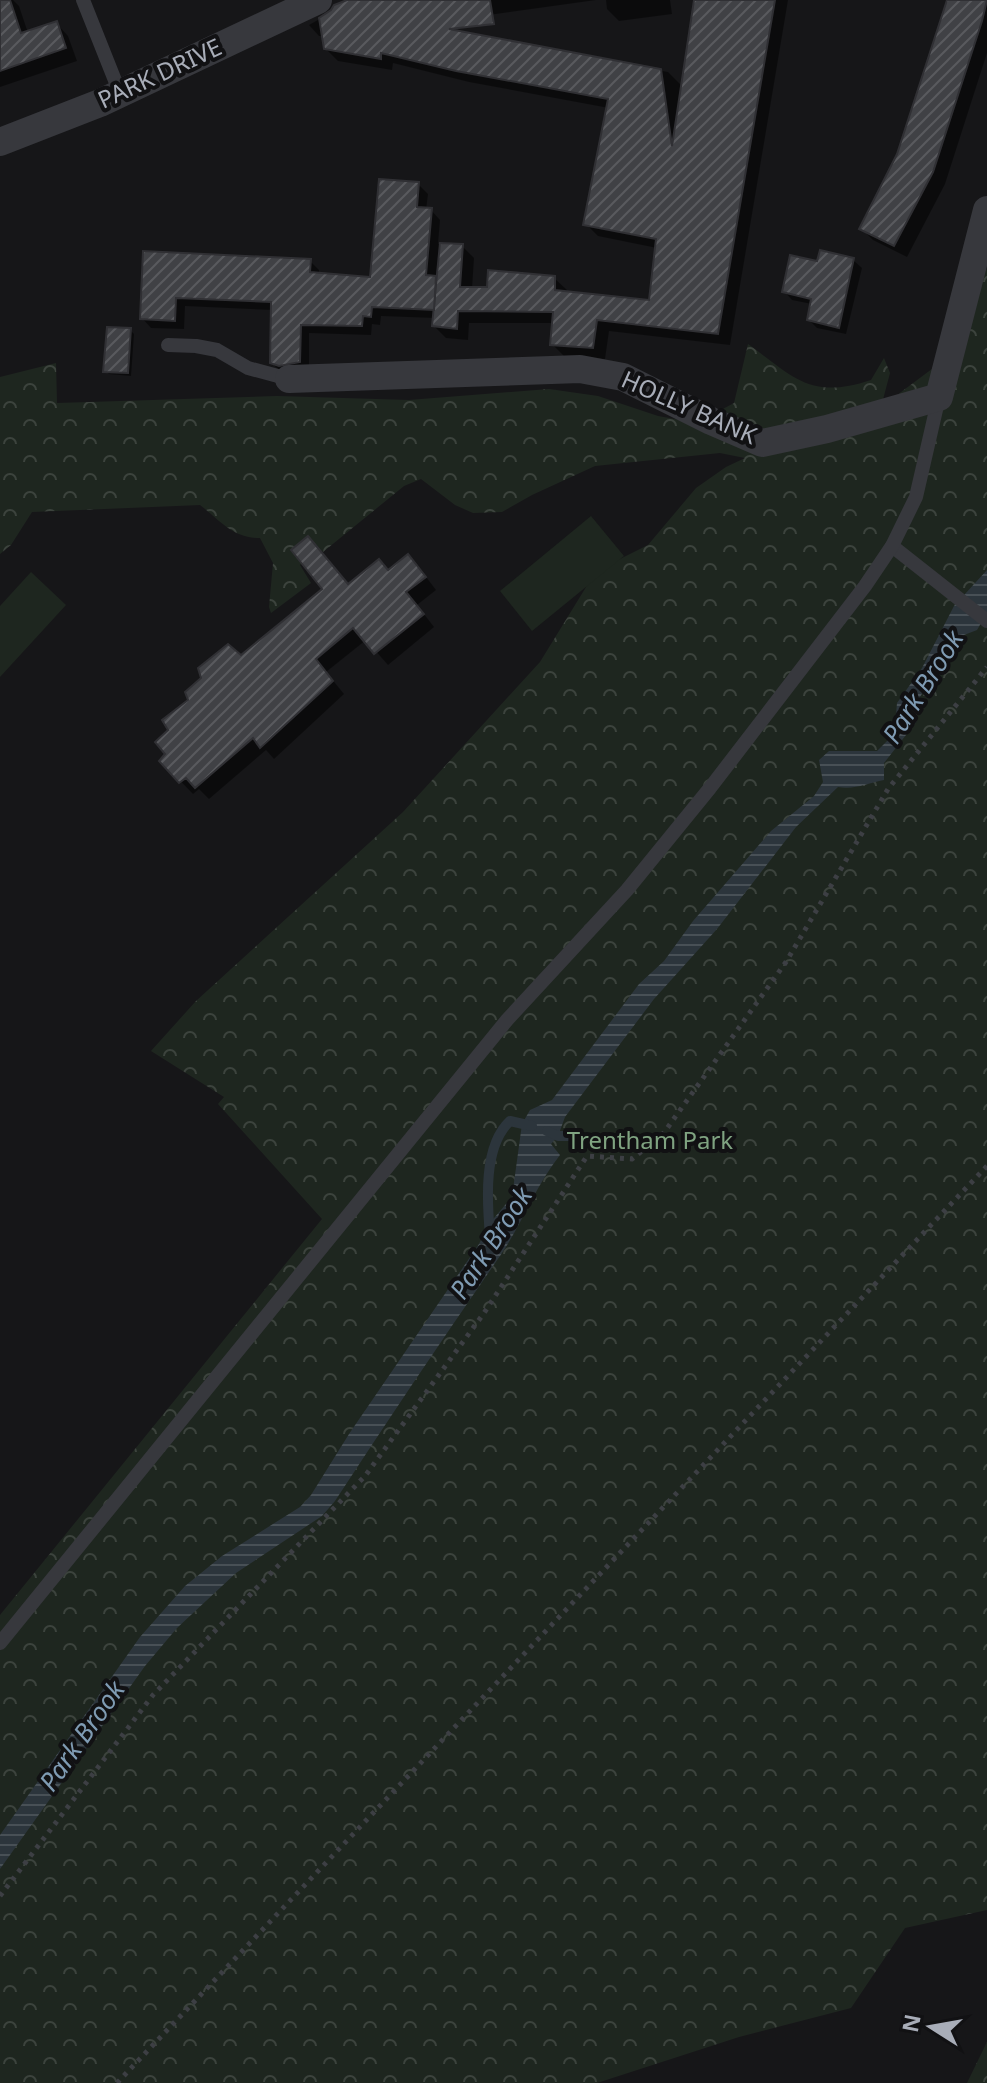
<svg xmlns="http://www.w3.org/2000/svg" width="987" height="2083" font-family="'Noto Sans',sans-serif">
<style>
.forest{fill:url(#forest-crowns)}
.garden{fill:#1e261f}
.water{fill:url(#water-rules)}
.shadow{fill:#0007}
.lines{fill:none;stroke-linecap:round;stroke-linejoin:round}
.stream{stroke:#2c353c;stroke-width:10}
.building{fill:url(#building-hatch);stroke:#303034;stroke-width:2}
.path{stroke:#3d3f44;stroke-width:5;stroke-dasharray:4 6;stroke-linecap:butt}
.service{stroke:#37383d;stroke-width:14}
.minor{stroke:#37383d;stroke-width:28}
.labels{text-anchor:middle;stroke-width:8;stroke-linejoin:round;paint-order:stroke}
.street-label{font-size:24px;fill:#a8adb8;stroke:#111113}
.park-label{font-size:24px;fill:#7fa381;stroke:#111113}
.water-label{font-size:26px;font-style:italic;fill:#7f9bb3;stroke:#111113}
</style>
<defs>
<pattern id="forest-crowns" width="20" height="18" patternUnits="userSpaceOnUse" patternTransform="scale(2)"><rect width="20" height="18" fill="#1e261f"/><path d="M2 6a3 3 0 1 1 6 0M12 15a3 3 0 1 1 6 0" fill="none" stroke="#3c433d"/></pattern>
<pattern id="water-rules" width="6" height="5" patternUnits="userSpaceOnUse" patternTransform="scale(2)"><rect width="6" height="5" fill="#2c353c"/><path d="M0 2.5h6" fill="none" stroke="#485056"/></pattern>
<pattern id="building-hatch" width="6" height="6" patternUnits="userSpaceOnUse" patternTransform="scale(2)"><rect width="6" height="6" fill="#404145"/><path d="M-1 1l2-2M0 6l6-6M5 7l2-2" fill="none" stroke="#595a5e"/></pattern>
</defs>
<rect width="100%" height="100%" fill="#161618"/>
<g class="forest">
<path d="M987,268v1642l-82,18 -54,80 -112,29 -142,46h-597v-468l322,-396 -104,-115 6,-7 -73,-46 45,-50 207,-189 137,-150 51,-83 23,-17 34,-17 48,-57 30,-21 19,-9 -25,-5 -125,13 -63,29 -30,17 -29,1 -18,-8 -34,-26 -17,7 -81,66 -8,-5 -15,18 11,18 -40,30 -2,-6 4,-44 -13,-25c-28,0 -39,-17 -60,-33l-168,7 -21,33 -11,9v-177l56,-14 1,40 220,-7 132,4 140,-11 49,7 60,20 39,7 37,-20 14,-59c47,34 63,56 123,36l13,-22 6,15 -9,34 67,-50z"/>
<path d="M987,2042v41h-20z"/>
</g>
<g class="garden">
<path d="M591,516l33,40 -92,75 -32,-40z"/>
<path d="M31,572l35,33 -66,72v-71z"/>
</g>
<path class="water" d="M987,570v43l-10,17 -13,5 -9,8 -39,60 1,18 -33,42v17c-16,3 -29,10 -46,7l-42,40 -79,102 -63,70 -89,118 -7,19 -7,8 9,11c-24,30 -38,69 -60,101 -56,81 -111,162 -165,245l-13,15 -86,57 -59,55 -32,38 -145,203v-34l140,-198 45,-51 37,-30 78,-49 11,-12 38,-61 130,-190 10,-20 23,-27 10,-73 8,-14 22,-10 87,-116 25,-23 29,-40 78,-90 43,-35 9,-14 -4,-22 10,-9h48l11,-11 7,-14 2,-23 25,-35 32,-62z"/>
<g class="shadow">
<path d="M0,0h13l6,6 9,27 28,-10 12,13 9,25 -77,26z"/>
<path d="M353,0h243l-179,25 251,47 15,15 13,-87h92l-58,345 -121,-14 -4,28 -41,-3 -12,-12 2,-21h-85l-1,17 -22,-2 -12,-12 1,-8 -54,-2 -1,9 -8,-1 -1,11 -62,-2v38l-28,1 -9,-9v-53l-87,-4 -1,23 -33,-1 -9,-10 3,-65 165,8 9,9v5l53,4 46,-95 10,10 -2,16h5l9,10 -2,24 24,2 12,12 -2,31h17l65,-11 13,12 -1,4 85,9 6,-55 -59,-12 -12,-12 23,-116 -140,-26 -76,-19 -1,7 -54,-9 -12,-12 -2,-13h-5l-10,-11z"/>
<path d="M606,0h64l2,14 -53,7 -12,-12z"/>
<path d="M948,0h39v53l-42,131 -38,73 -34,-17 -12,-12 38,-73z"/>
<path d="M853,260l9,8 -16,66 -29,-6 -8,-8 3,-16 -20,-4 -8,-9 35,-27z"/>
<path d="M130,330l4,4 -3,42 -22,-2 -4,-3z"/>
<path d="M308,539l41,47 40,-14 31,-3 16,21 -19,15 17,22 -46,38 -22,-25 -40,32 18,22 -70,65 -8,-9 -57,49 -10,-10 -6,5 -32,-33 80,-103 83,-68z"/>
</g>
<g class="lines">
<g class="stream">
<path d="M547,1131l11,5h22"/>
<path d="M490,1236c-3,-35 -7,-90 20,-115l22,5"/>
</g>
</g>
<g class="building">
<path d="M0,0h10l11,33 36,-12 9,27 -66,23z"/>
<path d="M347,0h143l4,24 -45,5 212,40 11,77 22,-146h81l-57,334 -121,-14 -4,28 -43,-3 3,-33 -95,-1 -1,18 -25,-3 8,-83 23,1 -3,43h27l1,-17 67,6v14l94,10 7,-61 -73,-14 25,-126 -152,-28 -75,-18v6l-57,-10 -5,-31 12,-8 3,-5z"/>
<path d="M947,0h40l-5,21 -49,151 -39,74 -35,-17 38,-75z"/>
<path d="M379,179l40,3 -2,25 15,1 -6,67 10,1 -2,34 -62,-3 -1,10 -8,-1 -1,10 -61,-1 -1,37 -21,4 -9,-3 1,-61 -95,-4 -1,23 -35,-2 3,-68 168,8 -1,13 60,5z"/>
<path d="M820,250l34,8 -15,70 -32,-8 4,-21 -29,-7 8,-37 27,6z"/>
<path d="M107,327l24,1 -3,45 -25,-1z"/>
<path d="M308,536l40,48 31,-25 9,11 20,-16 18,23 -20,15 18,22 -50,40 -21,-26 -37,31 17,22 -73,67 -7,-10 -58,50 -9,-10 -7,5 -20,-22 6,-7 -10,-12 13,-12 -6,-10 26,-20 -3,-8 16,-14 -3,-10 30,-24 13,11 81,-66 -31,-39z"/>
</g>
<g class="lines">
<g class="path">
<path d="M0,1896l153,-201 212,-219 119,-163 103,-157 45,3 31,-25 123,-172 102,-173 99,-122"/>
<path d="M117,2083l870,-917"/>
</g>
<g class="service">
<path d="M83,0l37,93"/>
<path d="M168,345l28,1 21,4 31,18 41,11"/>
<path d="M892,546l95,75"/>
<path d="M0,1643l507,-623 120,-130 83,-102 155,-202 27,-40 24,-49 23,-100"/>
</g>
<g class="minor">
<path d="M0,142l100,-39 218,-103"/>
<path d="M289,379l291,-10 43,8 88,44 51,22 65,-14 112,-32 48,-187"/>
</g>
</g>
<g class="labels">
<g class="street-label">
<text transform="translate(160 74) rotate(-25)" y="8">PARK DRIVE</text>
<text transform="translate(689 408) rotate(24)" y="8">HOLLY BANK</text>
</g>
<g class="park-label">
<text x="650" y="1149">Trentham Park</text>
</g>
<g class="water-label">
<text transform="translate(923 687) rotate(-58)" y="9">Park Brook</text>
<text transform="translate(491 1243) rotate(-57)" y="9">Park Brook</text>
<text transform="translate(82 1736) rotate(-55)" y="9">Park Brook</text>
</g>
</g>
<g transform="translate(931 2027) rotate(281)" stroke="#111113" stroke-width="6" paint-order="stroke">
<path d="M0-6L14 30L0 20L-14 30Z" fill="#a8adb8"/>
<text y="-12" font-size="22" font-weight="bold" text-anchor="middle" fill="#a8adb8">N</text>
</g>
</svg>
